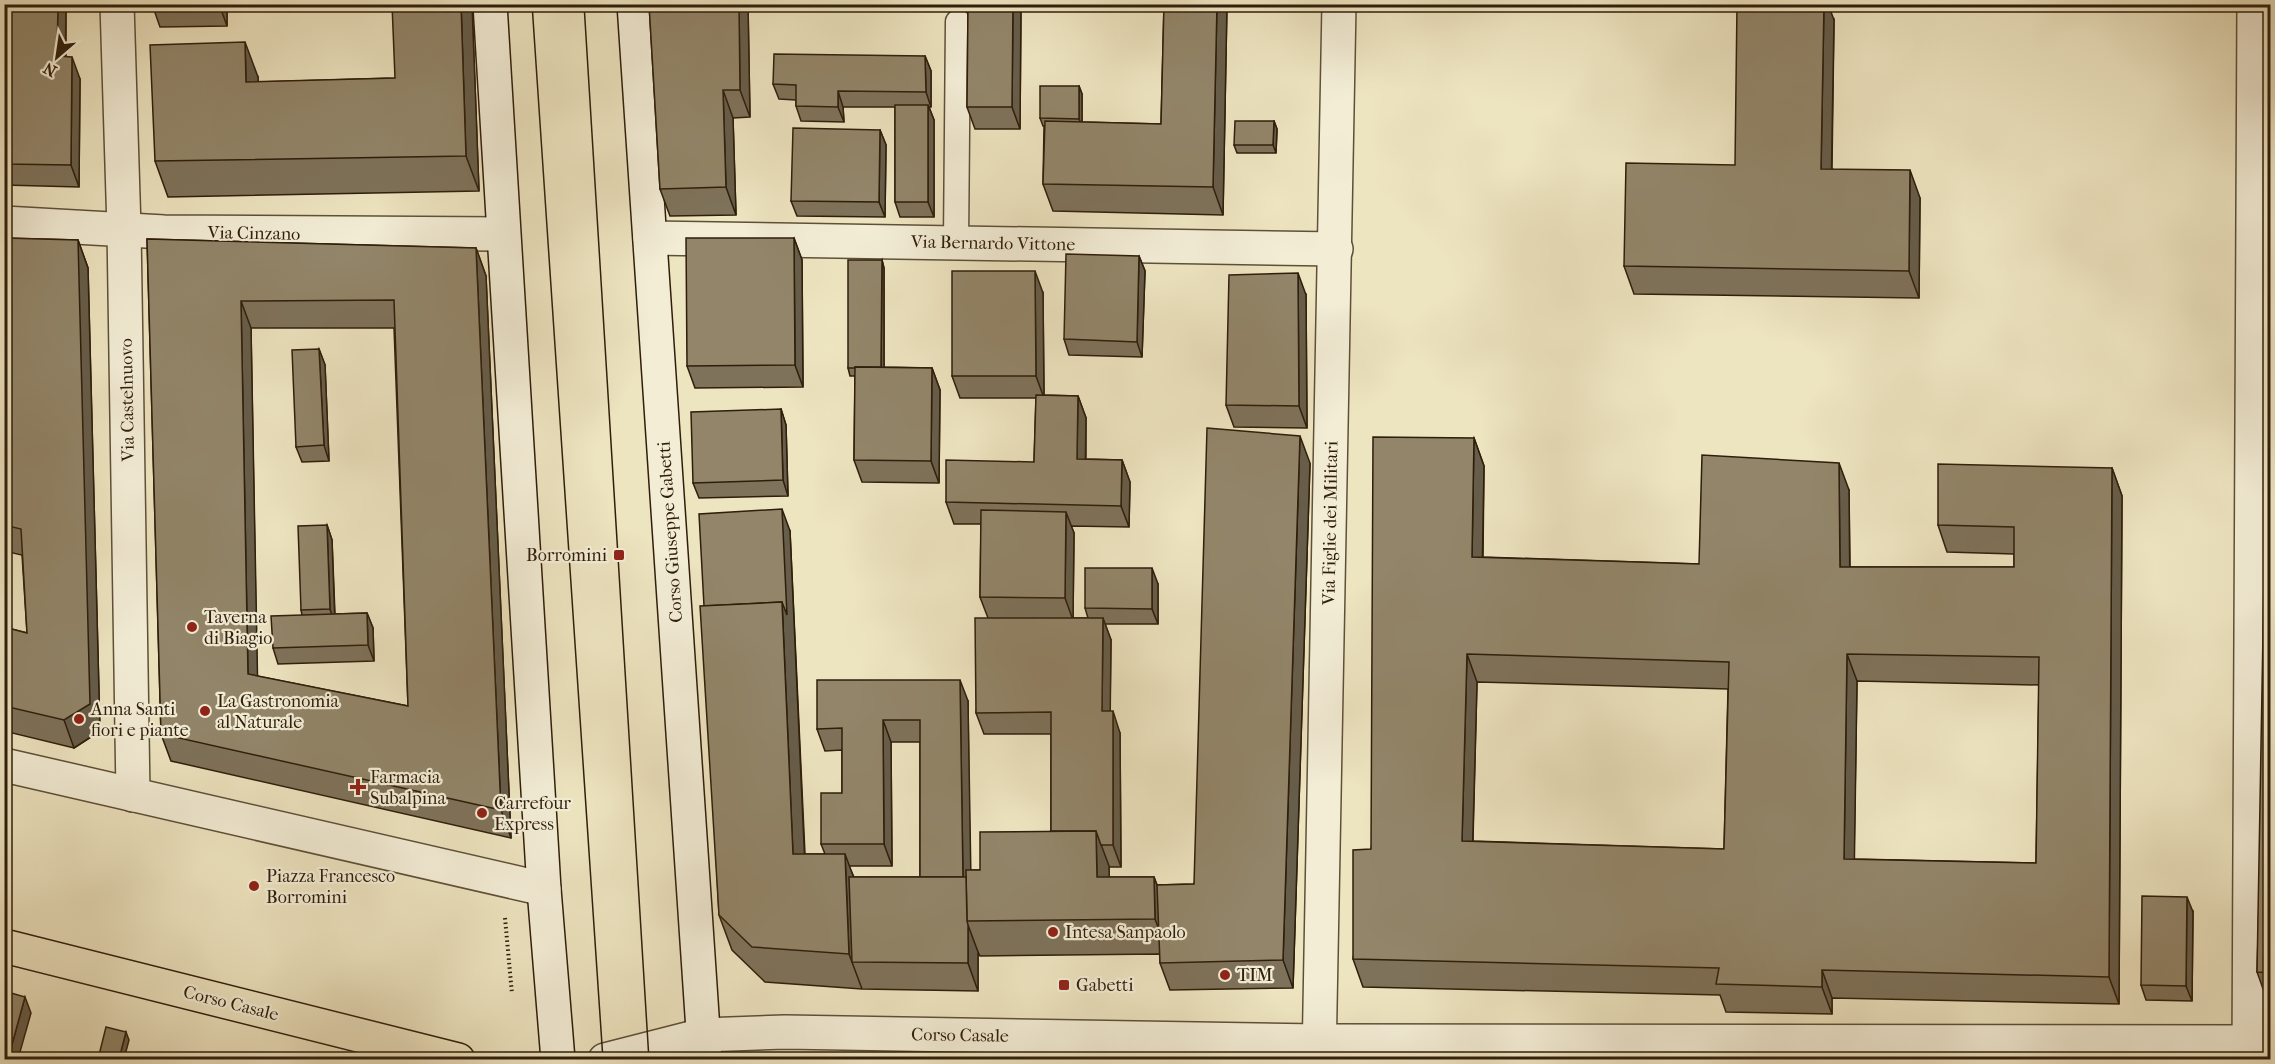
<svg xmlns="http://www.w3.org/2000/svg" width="2275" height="1064" font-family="'IM FELL French Canon',serif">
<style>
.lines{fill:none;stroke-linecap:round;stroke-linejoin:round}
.lane-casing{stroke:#5e5038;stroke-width:27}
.street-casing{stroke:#5e5038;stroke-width:36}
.secondary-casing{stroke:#2f1e0b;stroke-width:36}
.primary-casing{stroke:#2f1e0b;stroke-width:36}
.path{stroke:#2f1e0b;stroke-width:4;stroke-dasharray:1.5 3;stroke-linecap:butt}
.lane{stroke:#f3edd6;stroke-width:24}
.street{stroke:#f3edd6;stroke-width:33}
.secondary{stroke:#f3edd6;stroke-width:33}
.primary{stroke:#ede4c0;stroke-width:33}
.tram{stroke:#2f1e0b;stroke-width:1.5}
.wall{fill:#7e725a;stroke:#2f1e0b;stroke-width:1.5;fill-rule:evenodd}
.shaded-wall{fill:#665d4a;stroke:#2f1e0b;stroke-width:1.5}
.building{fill:#928569;stroke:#2f1e0b;stroke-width:1.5;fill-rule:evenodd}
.poi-dot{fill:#8f2418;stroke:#f3edd6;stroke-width:2}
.labels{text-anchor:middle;stroke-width:4.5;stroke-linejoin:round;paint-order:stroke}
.street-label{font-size:18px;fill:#2f1e0b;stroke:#f3edd6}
.poi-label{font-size:18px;fill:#2f1e0b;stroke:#f3edd6;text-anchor:start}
</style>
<rect width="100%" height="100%" fill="#ede4c0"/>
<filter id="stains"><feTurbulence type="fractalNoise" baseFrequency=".00333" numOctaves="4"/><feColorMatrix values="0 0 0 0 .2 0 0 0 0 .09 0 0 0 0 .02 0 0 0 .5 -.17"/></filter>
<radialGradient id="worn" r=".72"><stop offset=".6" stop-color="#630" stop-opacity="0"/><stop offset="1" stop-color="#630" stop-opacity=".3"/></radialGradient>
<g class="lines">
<defs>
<path id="lane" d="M956,242l2,-220"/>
<g id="street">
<path d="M117,4l7,225 9,566"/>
<path d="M4,223l160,9 339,2"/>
<path d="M650,238l686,11"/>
<path d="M4,765l540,124"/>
<path d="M605,1060l98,-25 82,-3 533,9 952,1"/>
<path d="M1319,1060l20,-1056"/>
<path d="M2249,1060l5,-1056"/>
</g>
<g id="secondary">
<path d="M490,4l54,885 14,171"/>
<path d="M634,4l71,1056"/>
</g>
<path id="primary" d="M4,946l454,114"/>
</defs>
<use href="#lane" class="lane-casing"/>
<use href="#street" class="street-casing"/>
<use href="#secondary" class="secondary-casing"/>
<use href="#primary" class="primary-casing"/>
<path class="path" d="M505,918l7,76"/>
<use href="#lane" class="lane"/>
<use href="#street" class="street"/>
<use href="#secondary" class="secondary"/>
<use href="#primary" class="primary"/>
<g class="tram">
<path d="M532,4l71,1056"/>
<path d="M584,4l65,1056"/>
</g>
</g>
<g class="wall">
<path d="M4,4h62v53l14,22 -1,108 -75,-2z"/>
<path d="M152,4h75v22l-67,1z"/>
<path d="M472,4l7,187 -311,6 -13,-36 103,-84v5l137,-4z"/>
<path d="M649,4h99l2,113 -17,1 3,97 -66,1 -10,-27z"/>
<path d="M968,4h53l-1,125h-45l-8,-22z"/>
<path d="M1164,4h63l-4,211 -170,-4 -10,-27 1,-58h-1l-3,-8 39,-32 3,8v28l79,2z"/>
<path d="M1834,20l-2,149 88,29 -1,100 -285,-4 -10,-28 111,-101z"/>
<path d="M925,56l6,15v36h-2l5,13v97h-34l-5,-15v-95h-52l1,15 -43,-1 -5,-15v-6l-17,-1 -6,-15z"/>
<path d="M1274,121l3,8 -1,24h-39l-3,-8z"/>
<path d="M880,130l6,15 -1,72 -88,-1 -6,-15z"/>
<path d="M4,238l74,2 10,28 12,463 -26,17 -70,-17v-104l23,6 -5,-78 -18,-4z"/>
<path d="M794,238l8,22 1,127 -108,1 -8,-22z"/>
<path d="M147,239l329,9 10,28 25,562 -340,-77 -10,-27zM251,328h143l14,378 -151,-30z"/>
<path d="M1139,256l6,15 -3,86 -73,-2 -5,-16z"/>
<path d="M882,260l2,8v99l48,1 8,22 -1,93 -77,-1 -8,-22 1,-84h-5l-2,-8z"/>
<path d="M1043,293l1,102 34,1 8,22v41l36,1 8,22 -1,45 -58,-1 3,7 -1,85h15l-3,-10 73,-24v40h-53l6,16 -1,71 10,22 1,134h-12v10h45l3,8 37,-1 116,-421 -17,525 -123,2 -10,-27v-9l-180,2 -2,-4v39l-116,-2 -97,-7 -33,-32 -13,-35 -15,-309 86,-75 15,323h20l-4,-10 21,-51v-43l-17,1 -8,-22 151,-28 2,169h10l71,-39v-97h-67l-8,-21 12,-95 -8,-21 1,-73h-27l-8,-22 88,-40 2,-64h-76l-8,-22zM891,742h29v135h-66l-5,-11h43z"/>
<path d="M1306,295l1,133 -73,-1 -8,-22z"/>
<path d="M319,349l6,16 4,96 -27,1 -6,-15z"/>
<path d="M781,409l5,16 2,71 -89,2 -6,-15z"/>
<path d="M1474,438l10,28 -1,91 216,7 150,-74 1,77h164v-13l-67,-2 -9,-27 174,-57 10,28 -3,508 -287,-6v16l-106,-2 -6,-17 -357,-8 -10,-28 18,-110zM1857,681l182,4 -3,178 -182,-4zM1477,682l251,7 -4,160 -251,-8z"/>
<path d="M2271,464v536h-4l-10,-28z"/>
<path d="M327,525l5,15 3,74 32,-1 6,15 1,33 -96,3 -5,-16 29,-33 -1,-5z"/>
<path d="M2193,912l-1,89 -46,-1 -5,-15z"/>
</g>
<g class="shaded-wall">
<path d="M58,4h8l-1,74 -8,-22z"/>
<path d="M219,4h8v22z"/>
<path d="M461,4h11l7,187 -13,-35z"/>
<path d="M739,4h9l2,113 -10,-27z"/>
<path d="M1013,4h8l-1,125 -8,-22z"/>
<path d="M1217,4h10l-4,211 -10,-28z"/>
<path d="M1824,4h4l6,16 -3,177 -10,-28z"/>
<path d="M245,42l13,35 1,40 -13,-35z"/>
<path d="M925,56l6,15v36l-5,-15z"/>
<path d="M72,57l8,22 -1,108 -8,-22z"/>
<path d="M1079,86l3,8v32l-3,-7z"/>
<path d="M723,90l10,28 3,97 -10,-28z"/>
<path d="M838,91l5,16 1,15 -6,-15z"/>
<path d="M928,105l6,15v97l-6,-15z"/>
<path d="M1274,121l3,8 -1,24 -3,-8z"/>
<path d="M880,130l6,15 -1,72 -6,-15z"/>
<path d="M1910,170l10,28 -1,100 -10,-27z"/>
<path d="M794,238l8,22 1,127 -8,-22z"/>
<path d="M78,240l10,28 12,463 -26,17 -10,-28z"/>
<path d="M476,248l10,28 25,562 -10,-28z"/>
<path d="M1139,256l6,15 -3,86 -5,-15z"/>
<path d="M882,260l2,8v109l-3,-8z"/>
<path d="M1035,271l8,22 1,105 -8,-22z"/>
<path d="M1298,273l8,22 1,133 -8,-22z"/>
<path d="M241,301l10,27 7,374 -10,-28z"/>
<path d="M319,349l6,16 4,96 -5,-16z"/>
<path d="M932,368l8,22 -1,93 -8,-22z"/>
<path d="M1078,396l8,22 -1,63 -8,-22z"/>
<path d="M781,409l5,16 2,71 -5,-16z"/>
<path d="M1300,436l10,27 -17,525 -10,-28z"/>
<path d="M1474,438l10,28 -2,118 -10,-27z"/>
<path d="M1122,460l8,22 -1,45 -8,-21z"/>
<path d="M1839,463l10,27 1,104 -10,-27z"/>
<path d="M2112,468l10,28 -3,508 -10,-27z"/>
<path d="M782,509l8,22 16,359 -13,-36 -11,-252z"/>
<path d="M1066,512l8,21 -1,87 -8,-22z"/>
<path d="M327,525l5,15 3,85 -5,-16z"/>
<path d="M1152,568l6,16v40l-6,-15z"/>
<path d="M367,613l6,15 1,33 -6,-16z"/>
<path d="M1103,618l8,22 -1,93 -8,-22z"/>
<path d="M1467,654l10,28 -5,186 -10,-27z"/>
<path d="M1847,654l10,27 -3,206 -10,-28z"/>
<path d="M960,680l8,21 3,181 -8,1z"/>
<path d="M1113,711l7,22 1,134 -8,-22z"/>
<path d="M883,720l8,22 1,124 -8,-22z"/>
<path d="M1096,831l13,35 1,46 -13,-35z"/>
<path d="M845,854l13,35 -6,73 10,27 -13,-35z"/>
<path d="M1154,877l13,35 1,42 -13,-35z"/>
<path d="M2187,897l6,15 -1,89 -6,-15z"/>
<path d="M968,925l10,27v39l-10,-28z"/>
<path d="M1822,970l10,28v16l-10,-27z"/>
<path d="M25,997l6,16 -13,46h-10z"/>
<path d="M126,1032l3,8 -5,19h-5z"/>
</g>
<g class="building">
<path d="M4,4h54l-1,52 15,1 -1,108 -67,-1z"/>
<path d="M152,4h49l-49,1z"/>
<path d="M392,4h69l5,152 -311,5 -5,-116 95,-3 1,40 149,-4z"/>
<path d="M649,4h90l1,86h-17l3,97 -66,2z"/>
<path d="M968,4h45l-1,103h-45z"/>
<path d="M1164,4h53l-4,183 -170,-3 2,-63 116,3z"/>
<path d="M1737,4h87l-3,165 89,1 -1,101 -285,-5 2,-103 109,2z"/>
<path d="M774,54l151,2 1,36 -88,-1v16l-42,-1v-21l-23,-1z"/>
<path d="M1040,86h39v33l-39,-1z"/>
<rect x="895" y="105" width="33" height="97"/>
<path d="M1235,121h39l-1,24h-39z"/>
<path d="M793,128l87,2 -1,72 -88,-1z"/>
<path d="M4,238l74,2 12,464 -26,16 -60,-14v-79l23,6 -6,-104 -17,-4z"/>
<path d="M686,238h108l1,127 -108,1z"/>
<path d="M147,239l329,9 25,562 -340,-76zM394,300l14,406 -160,-32 -7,-373z"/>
<path d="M1066,254l73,2 -2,86 -73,-3z"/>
<path d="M848,260h34l-1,107h-26v1h-7z"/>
<path d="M952,271h83l1,105h-84z"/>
<path d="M1298,273l1,133 -73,-1 3,-130z"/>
<path d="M319,349l5,96 -28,2 -4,-97z"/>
<path d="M855,367l77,1 -1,93 -77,-1z"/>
<path d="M1036,395l42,1 -1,63 45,1 -1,46 -175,-4v-42l88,2z"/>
<path d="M781,409l2,71 -90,3 -2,-71z"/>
<path d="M1207,428l93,8 -17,524 -123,3 -3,-78 37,-1z"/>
<path d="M1373,437l101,1 -2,119 227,7 3,-109 137,8 1,104h174v-40l-76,-2v-61l174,4 -3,509 -287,-7v17l-106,-3 3,-16 -366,-9v-109l18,-1zM1467,654l262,8 -5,187 -262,-8zM1847,654l192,3 -3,206 -192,-4z"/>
<path d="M2266,464h5v509l-14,-1z"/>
<path d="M782,509l5,106 -5,-13 -78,4 -5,-92z"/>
<path d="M981,510l85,2 -1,86 -85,-1z"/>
<path d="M327,525l3,84 -29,1 -3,-84z"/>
<path d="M1085,568h67v41l-67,-1z"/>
<path d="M782,602l11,252h52l4,100 -97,-7 -33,-32 -19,-309z"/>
<path d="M367,613l1,32 -95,3 -2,-32z"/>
<path d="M975,618h128l-1,93h11v134h-12l-5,-14h-45v-119l-75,1z"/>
<path d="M817,680h143l3,197h-43v-157h-37l1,124h-63v-51h21v-65l-25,1z"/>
<path d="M1096,831l1,46h57l1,42 -188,2 -1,-51h14v-38z"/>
<path d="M849,877h117l1,44 1,4v38l-116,-1z"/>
<path d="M2142,896l45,1 -1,89 -45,-1z"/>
<path d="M4,991l21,6 -17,62h-4z"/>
<path d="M106,1027l20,5 -7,27h-21z"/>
<path d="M217,1056l18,3h-20z"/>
</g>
<g class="poi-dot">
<rect x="613" y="549" width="12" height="12" rx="3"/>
<circle cx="192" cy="627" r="6"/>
<circle cx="205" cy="711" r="6"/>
<circle cx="79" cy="719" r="6"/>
<path d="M355 778h6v6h6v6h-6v6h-6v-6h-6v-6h6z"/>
<circle cx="482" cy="813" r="6"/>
<circle cx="254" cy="886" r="6"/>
<circle cx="1053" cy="932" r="6"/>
<circle cx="1225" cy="975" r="6"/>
<rect x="1058" y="979" width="12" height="12" rx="3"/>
</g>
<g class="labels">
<g class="street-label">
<text transform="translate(254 233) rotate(1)" y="6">Via Cinzano</text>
<text transform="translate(993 243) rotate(1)" y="6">Via Bernardo Vittone</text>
<text transform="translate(127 400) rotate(-91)" y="6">Via Castelnuovo</text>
<text transform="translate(1330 523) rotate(-89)" y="6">Via Figlie dei Militari</text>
<text transform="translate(670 532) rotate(-94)" y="6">Corso Giuseppe Gabetti</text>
<text transform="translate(231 1003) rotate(14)" y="6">Corso Casale</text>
<text transform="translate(960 1035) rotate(1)" y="6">Corso Casale</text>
</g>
<g class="poi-label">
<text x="607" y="561" text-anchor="end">Borromini</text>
<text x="204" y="623">Taverna<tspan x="204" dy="21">di Biagio</tspan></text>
<text x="217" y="707">La Gastronomia<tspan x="217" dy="21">al Naturale</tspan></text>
<text x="91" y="715">Anna Santi<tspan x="91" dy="21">fiori e piante</tspan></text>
<text x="370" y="783">Farmacia<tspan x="370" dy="21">Subalpina</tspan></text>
<text x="494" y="809">Carrefour<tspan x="494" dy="21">Express</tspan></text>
<text x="266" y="882">Piazza Francesco<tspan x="266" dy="21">Borromini</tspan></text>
<text x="1065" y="938">Intesa Sanpaolo</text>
<text x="1237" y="981">TIM</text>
<text x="1076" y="991">Gabetti</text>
</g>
</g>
<rect width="2275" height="1064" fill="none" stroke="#ede4c0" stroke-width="24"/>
<rect x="6" y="6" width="2263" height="1052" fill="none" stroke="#2f1e0b" stroke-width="3"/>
<rect x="12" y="12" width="2251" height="1040" fill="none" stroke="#2f1e0b" stroke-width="1.5"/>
<g transform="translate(57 57) rotate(209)" stroke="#f3edd6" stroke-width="4.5" paint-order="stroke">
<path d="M0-4.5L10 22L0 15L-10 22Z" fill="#2f1e0b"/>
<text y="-9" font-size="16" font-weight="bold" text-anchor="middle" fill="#2f1e0b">N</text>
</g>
<rect width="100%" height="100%" filter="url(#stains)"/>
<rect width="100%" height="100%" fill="url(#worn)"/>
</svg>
